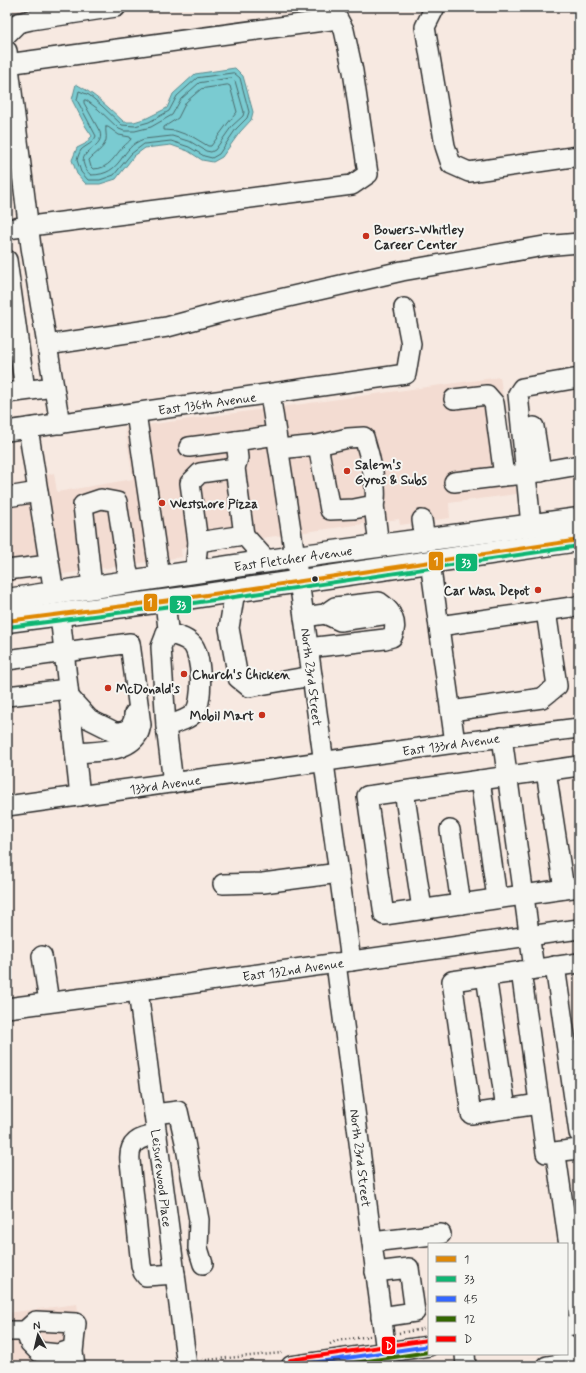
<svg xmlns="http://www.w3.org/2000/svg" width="586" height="1373" font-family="Mynerve,sans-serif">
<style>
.built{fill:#f3dcd2}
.water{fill:#7acbd1;stroke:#5a8b8f}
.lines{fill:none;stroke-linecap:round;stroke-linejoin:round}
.shore{stroke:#4b6b6d;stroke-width:1}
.minor-casing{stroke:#2b2b2b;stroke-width:22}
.major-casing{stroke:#2b2b2b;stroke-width:25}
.path{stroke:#2b2b2b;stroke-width:2.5;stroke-dasharray:1 3;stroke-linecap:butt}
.minor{stroke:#f6f6f2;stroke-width:19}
.major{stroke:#f6f6f2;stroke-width:22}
.bus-1-casing{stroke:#f6f6f2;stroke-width:7}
.bus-2-casing{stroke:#f6f6f2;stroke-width:7}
.bus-3-casing{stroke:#f6f6f2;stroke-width:7}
.bus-4-casing{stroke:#f6f6f2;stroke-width:7}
.bus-5-casing{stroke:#f6f6f2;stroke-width:7}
.bus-1{stroke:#df8806;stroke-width:4}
.bus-2{stroke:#0fb572;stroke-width:4}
.bus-3{stroke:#36f;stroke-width:4}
.bus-4{stroke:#360;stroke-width:4}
.bus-5{stroke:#f00;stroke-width:4}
.poi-dot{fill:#c8321e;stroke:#f6f6f2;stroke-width:1.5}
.bus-dot{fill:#2b2b2b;stroke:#f6f6f2;stroke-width:1.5}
.labels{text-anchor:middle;stroke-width:4;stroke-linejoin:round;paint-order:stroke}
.poi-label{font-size:13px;font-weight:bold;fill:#2b2b2b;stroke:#f6f6f2;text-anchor:start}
.street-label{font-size:13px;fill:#2b2b2b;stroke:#f6f6f2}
.line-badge{stroke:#f6f6f2;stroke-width:1.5}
.badge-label{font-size:11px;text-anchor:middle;font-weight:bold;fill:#fff}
</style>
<rect width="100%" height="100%" fill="#f7e9e1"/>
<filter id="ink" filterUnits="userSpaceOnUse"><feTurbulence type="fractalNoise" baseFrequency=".025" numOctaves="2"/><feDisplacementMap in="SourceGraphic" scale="8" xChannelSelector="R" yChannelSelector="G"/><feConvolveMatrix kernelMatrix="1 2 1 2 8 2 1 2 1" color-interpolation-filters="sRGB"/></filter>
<g filter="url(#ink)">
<g class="built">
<path d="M500,377l17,117 -68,9 1,15 -50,7 -1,-6 -218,30 1,8 -175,25v-95l47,-14 3,19 76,-13 -8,-51z"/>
<path d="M77,1304l9,62h-79v-53z"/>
</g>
<path class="water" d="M235,68l8,8 10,36 -2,8 -11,12 -18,25 -9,5 -11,-2 -14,-9 -17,-6 -26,3 -11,8 -18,23 -16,5h-14l-9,-10 -5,-14 5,-12 8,-4 7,-8 -6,-9 -14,-27 4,-16c20,11 32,23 48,38h10l13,-4 20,-10 6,-14 22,-20z"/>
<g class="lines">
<g class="shore">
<path d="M234,73l6,5 9,34 -2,6 -11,11 -17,25 -7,4 -8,-2 -15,-9 -18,-6 -27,3 -13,10 -17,21 -14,5h-12l-7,-8 -4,-12c1,-3 2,-7 4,-10 5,-5 12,-6 15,-14l-19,-36 2,-9 10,4 12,10 21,20 13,1 14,-4 20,-11 8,-15 20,-18z"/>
<path d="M232,78l3,3 9,31 -1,4 -11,10 -17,24 -4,2 -5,-1 -15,-9 -19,-6 -28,3c-25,8 -20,36 -53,36 -4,-3 -6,-6 -7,-10 -6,-15 21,-17 16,-33l-16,-29v-3h2l12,9 21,20 5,2h11l16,-4 21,-12 9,-16 18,-16z"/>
<path d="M228,85l2,1 7,26 -9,11 -17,23h-3l-15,-9 -17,-6 -12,-1v-3l14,-9 8,-16 15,-13z"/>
<path d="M106,127h2l11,8 11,2 1,2c-2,3 -5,5 -7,7 -10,10 -14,23 -31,23l-2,-2 -2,-7c5,-6 15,-11 17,-20 1,-5 -1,-9 0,-13z"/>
</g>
<defs>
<g id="minor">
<path d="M435,7l-10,20 20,119 6,18 18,8 110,-16"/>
<path d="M7,34l11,-11 13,-3 85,-13"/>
<path d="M7,51l24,196 29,177"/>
<path d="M7,64l331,-45 6,11 9,41 15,103 -16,11 -345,44"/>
<path d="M7,260l18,130"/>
<path d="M47,345l120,-18 56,-15 179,-41 142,-25 35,-3"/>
<path d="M7,393l47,-6"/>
<path d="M270,394l31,201 50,366"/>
<path d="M454,399l33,-4 7,8 10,73 23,-2 52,-9"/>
<path d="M136,413l24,164"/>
<path d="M534,427l7,45"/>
<path d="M28,428l26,165"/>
<path d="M7,431l399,-57 5,-30 -7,-36"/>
<path d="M189,447l47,-6"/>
<path d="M279,449l39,-4 30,-7 16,-1c5,16 15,53 10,68l-20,4 -24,1 -12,-65"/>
<path d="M454,482l50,-6"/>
<path d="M7,497l31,-5"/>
<path d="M374,505l5,41"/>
<path d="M422,520l3,20"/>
<path d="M531,525l-13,-131 4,-6 57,-10"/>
<path d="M198,542l46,-7"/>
<path d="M267,561l-23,-26 -9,-67 3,-10 -2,-17 40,-6"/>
<path d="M430,562l25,181"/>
<path d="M7,570l42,-5"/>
<path d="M195,571l3,-29 -8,-59 10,-10 35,-5"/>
<path d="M92,587l-9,-82 18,-6 16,3 10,66 4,13"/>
<path d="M235,591l-6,37 9,50 11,9 63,-11"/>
<path d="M165,601l3,28 -7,18 5,79 7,57"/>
<path d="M325,614l15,7 42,-6 8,-3"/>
<path d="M60,615l20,181"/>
<path d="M304,617l21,-3 10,-7 44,-5c12,8 20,21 13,35l-7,2 -77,9"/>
<path d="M439,626l140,-20"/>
<path d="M7,660l123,-17 11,82c-1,2 -1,7 -3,9 -11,19 -43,17 -62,19"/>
<path d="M7,696l61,-7"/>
<path d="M69,697l20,22 26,13h7l8,-4 4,-9v-5"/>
<path d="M451,711l91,-13 15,-12 -11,-75"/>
<path d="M166,726c9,-3 22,-6 28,-13 10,-11 8,-58 -2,-69 -7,-7 -17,-9 -26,-11"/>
<path d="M502,737l32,232"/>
<path d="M579,766l-212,30 17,119 195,-28"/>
<path d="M546,771l18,118"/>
<path d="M480,780l17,118"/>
<path d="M404,791l18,118"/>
<path d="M7,806l448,-63 124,-15"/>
<path d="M450,830l11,74"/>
<path d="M223,884l40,-1 76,-10"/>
<path d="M42,956l7,46"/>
<path d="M336,963l50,389"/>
<path d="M555,966l24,167"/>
<path d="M521,971l25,182 33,-4"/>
<path d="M486,976l20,133"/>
<path d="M138,991l49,375"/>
<path d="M7,1008l131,-17 441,-62"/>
<path d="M539,1104l-68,10 -19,-133 127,-18"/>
<path d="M154,1114l24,-3 7,31 14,78 -1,28 5,16"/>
<path d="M157,1135c-17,2 -29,7 -27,26l11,104 2,7 3,4 29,-2"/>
<path d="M557,1162l22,154"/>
<path d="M372,1242l69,-8"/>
<path d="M375,1272l34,-4 6,44 -34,5"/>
<path d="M567,1326l12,-2"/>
<path d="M7,1331h18l11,-10 40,2 -3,29 2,14"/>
<path d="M25,1331l5,12 9,9 19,2 12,-4"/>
<path d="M567,1344l7,7 3,15"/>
<path d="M465,1354l1,12"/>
<path d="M291,1366l138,-20"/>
<path d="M547,1366l17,-3"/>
</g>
<g id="major">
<path d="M7,600l289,-43 283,-38"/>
<path d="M7,621l179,-23 393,-58"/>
</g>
</defs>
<use href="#minor" class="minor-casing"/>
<use href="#major" class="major-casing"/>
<g class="path">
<path d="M399,1333l30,-5"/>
<path d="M330,1344l6,-3 34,-5"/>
<path d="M202,1359l4,1 76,-7"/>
<path d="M164,1366l7,-1"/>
</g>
<use href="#minor" class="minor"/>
<use href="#major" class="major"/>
<defs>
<path id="bus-1" d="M7,621l179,-23 393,-58"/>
<path id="bus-2" d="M8,627l179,-23 392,-58"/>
<path id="bus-3" d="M291,1366l138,-20"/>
<path id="bus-4" d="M333,1366l96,-14"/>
<path id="bus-5" d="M290,1360l138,-20"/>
</defs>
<use href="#bus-1" class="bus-1-casing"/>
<use href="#bus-2" class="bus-2-casing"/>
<use href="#bus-3" class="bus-3-casing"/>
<use href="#bus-4" class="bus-4-casing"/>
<use href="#bus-5" class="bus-5-casing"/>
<use href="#bus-1" class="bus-1"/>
<use href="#bus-2" class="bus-2"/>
<use href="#bus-3" class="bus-3"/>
<use href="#bus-4" class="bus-4"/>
<use href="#bus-5" class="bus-5"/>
</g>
</g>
<g class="poi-dot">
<circle cx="366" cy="236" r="4"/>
<circle cx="347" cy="471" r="4"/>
<circle cx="162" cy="503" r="4"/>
<circle cx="538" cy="590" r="4"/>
<circle cx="184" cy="674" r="4"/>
<circle cx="108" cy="688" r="4"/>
<circle cx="262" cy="715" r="4"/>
</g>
<circle class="bus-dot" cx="315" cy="579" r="3.5"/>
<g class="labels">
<g class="poi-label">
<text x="374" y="234">Bowers-Whitley<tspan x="374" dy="15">Career Center</tspan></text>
<text x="355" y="469">Salem's<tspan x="355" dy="15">Gyros &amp; Subs</tspan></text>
<text x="170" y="508">Westshore Pizza</text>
<text x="530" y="595" text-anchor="end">Car Wash Depot</text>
<text x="192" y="679">Church's Chicken</text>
<text x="116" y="693">McDonald's</text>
<text x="254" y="720" text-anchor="end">Mobil Mart</text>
</g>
<g class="street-label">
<text transform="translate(207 403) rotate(-8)" y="5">East 136th Avenue</text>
<text transform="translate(293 558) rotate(-8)" y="5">East Fletcher Avenue</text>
<text transform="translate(312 677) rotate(83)" y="5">North 23rd Street</text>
<text transform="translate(451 744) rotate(-8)" y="5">East 133rd Avenue</text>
<text transform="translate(165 784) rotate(-8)" y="5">133rd Avenue</text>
<text transform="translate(293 969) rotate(-8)" y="5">East 132nd Avenue</text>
<text transform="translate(361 1158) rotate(83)" y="5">North 23rd Street</text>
<text transform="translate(162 1178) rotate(83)" y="5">Leisurewood Place</text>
</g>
</g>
<g class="line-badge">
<rect x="428" y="551" width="16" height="20" rx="4" fill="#df8806"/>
<rect x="455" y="553" width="23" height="19" rx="4" fill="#0fb572"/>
<rect x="143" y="593" width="15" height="19" rx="4" fill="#df8806"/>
<rect x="169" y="595" width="23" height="19" rx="4" fill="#0fb572"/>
<rect x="381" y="1336" width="15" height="19" rx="4" fill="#f00"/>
</g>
<g class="badge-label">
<text x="436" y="565">1</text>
<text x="466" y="567">33</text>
<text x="150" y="606">1</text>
<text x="181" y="609">33</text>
<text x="389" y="1350">D</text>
</g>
<rect width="586" height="1373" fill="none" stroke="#f6f6f2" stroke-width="24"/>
<rect x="12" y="12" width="562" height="1349" fill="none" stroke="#2b2b2b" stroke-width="1.5" filter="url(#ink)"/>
<rect x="428" y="1243" width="140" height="112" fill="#f6f6f2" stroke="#a5a5a2"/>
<rect x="436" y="1256" width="20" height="6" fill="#df8806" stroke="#a5a5a2"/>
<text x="464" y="1263" font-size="12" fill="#2b2b2b">1</text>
<rect x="436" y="1276" width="20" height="6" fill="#0fb572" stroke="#a5a5a2"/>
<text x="464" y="1283" font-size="12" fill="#2b2b2b">33</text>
<rect x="436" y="1296" width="20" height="6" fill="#3366ff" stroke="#a5a5a2"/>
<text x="464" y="1303" font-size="12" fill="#2b2b2b">45</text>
<rect x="436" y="1316" width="20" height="6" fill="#336600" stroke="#a5a5a2"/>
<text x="464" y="1323" font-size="12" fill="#2b2b2b">12</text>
<rect x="436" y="1336" width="20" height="6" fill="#ff0000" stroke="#a5a5a2"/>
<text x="464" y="1343" font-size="12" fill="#2b2b2b">D</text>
<g transform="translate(38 1335) rotate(352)" stroke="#f6f6f2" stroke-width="3" paint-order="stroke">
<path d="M0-3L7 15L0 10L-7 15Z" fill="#2b2b2b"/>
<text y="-6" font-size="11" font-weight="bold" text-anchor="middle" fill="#2b2b2b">N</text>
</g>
</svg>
